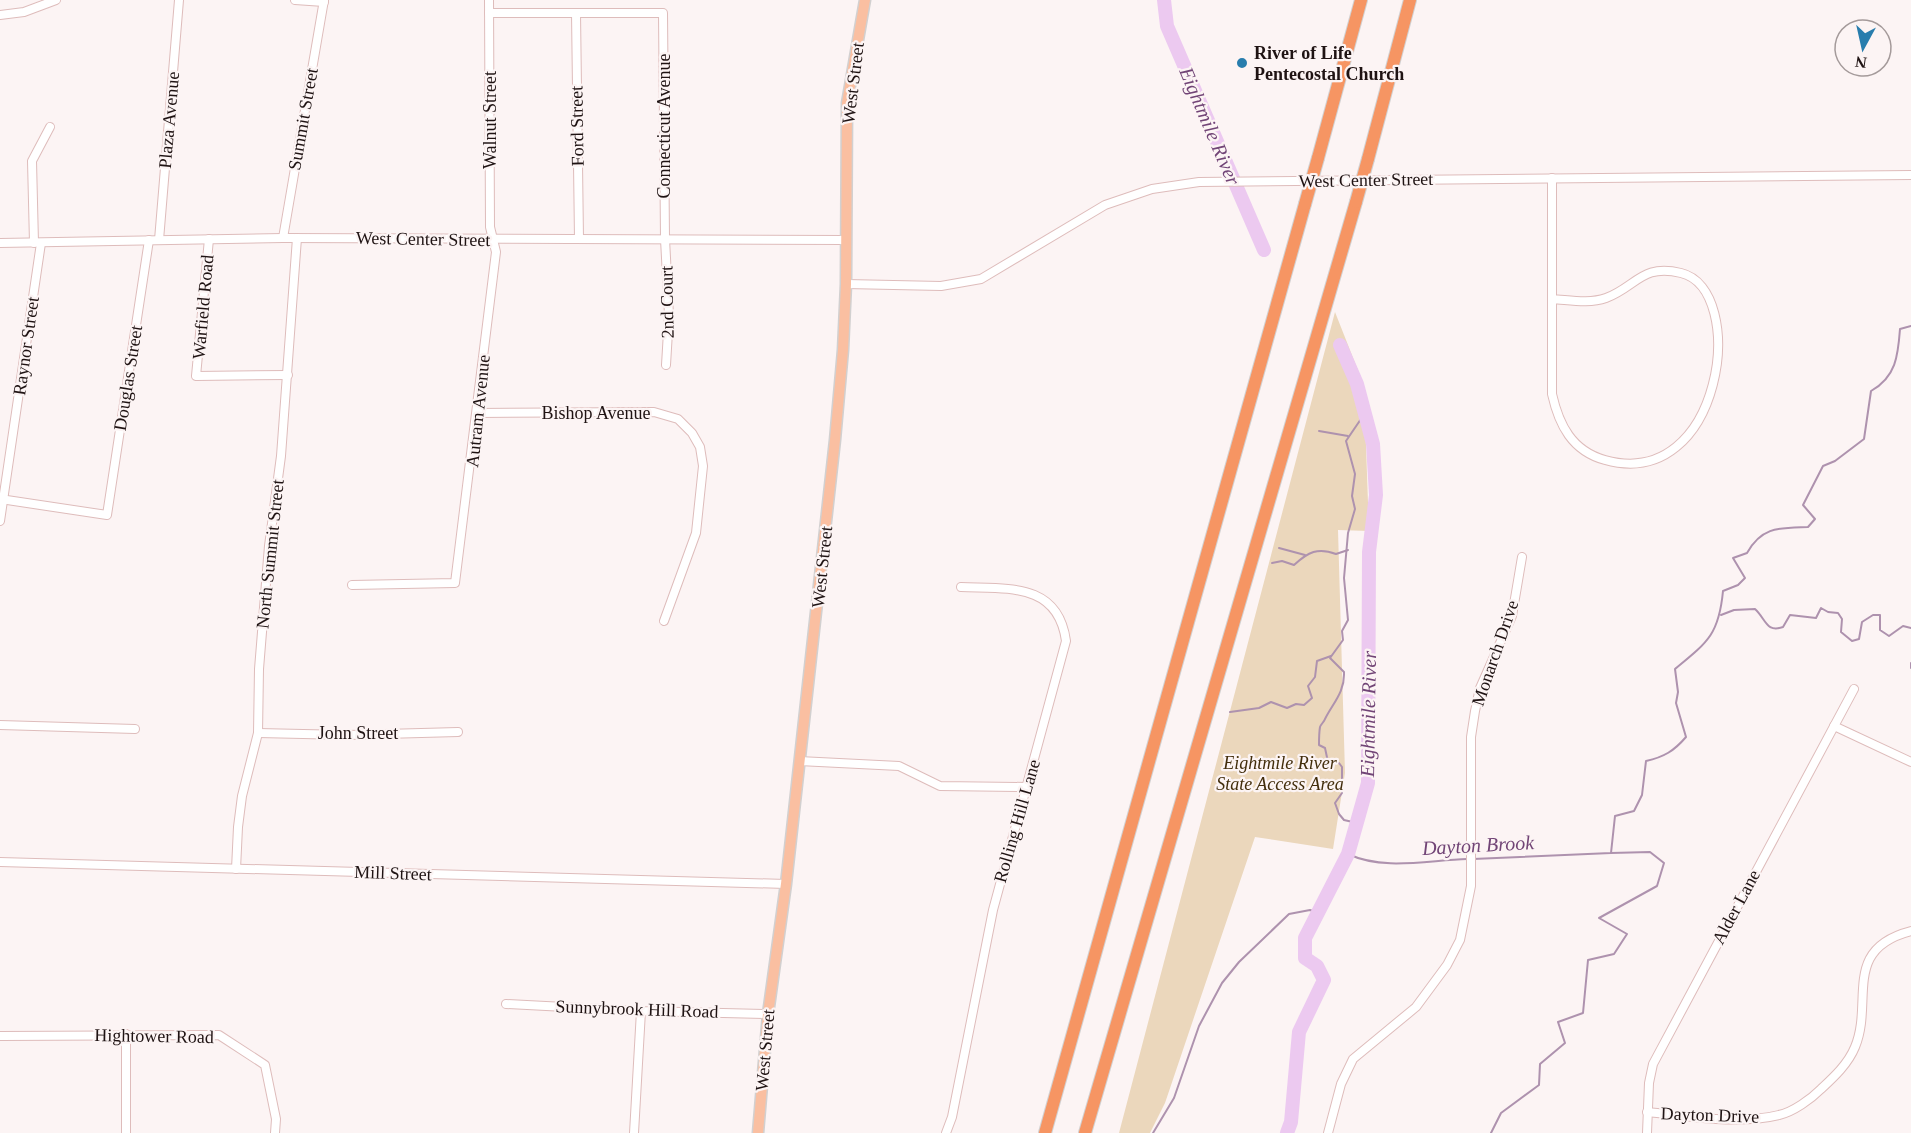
<svg xmlns="http://www.w3.org/2000/svg" width="1911" height="1133" font-family="Georgia,serif">
<style>
.green{fill:#ebd7bc}
.lines{fill:none;stroke-linecap:round;stroke-linejoin:round}
.stream{stroke:#ae92ae;stroke-width:2}
.river{stroke:#ecc9f0;stroke-width:14}
.minor-casing{stroke:#debcbb;stroke-width:10}
.major-casing{stroke:#d2d0d0;stroke-width:13}
.highway-casing{stroke:#d2d0d0;stroke-width:14}
.minor{stroke:#fff;stroke-width:8}
.major{stroke:#fabfa1;stroke-width:10}
.highway{stroke:#f69563;stroke-width:12}
.highway-bridge-casing{stroke:#d2d0d0;stroke-width:14;stroke-linecap:butt}
.highway-bridge{stroke:#f69563;stroke-width:12}
.poi-dot{fill:#287dad;stroke:#fcf4f4;stroke-width:2}
.labels{text-anchor:middle;stroke-width:4.5;stroke-linejoin:round;paint-order:stroke}
.poi-label{font-size:18px;font-weight:bold;fill:#1f1313;stroke:#fcf4f4;text-anchor:start}
.street-label{font-size:18px;fill:#1f1313;stroke:#fcf4f4}
.park-label{font-size:18px;font-style:italic;fill:#422d0b;stroke:#fcf4f4}
.water-label{font-size:20px;font-style:italic;fill:#714476;stroke:#fcf4f4}
</style>
<rect width="100%" height="100%" fill="#fcf4f4"/>
<path class="green" d="M1335,312l24,61 6,44 4,114 -31,-1 7,243 -12,76 -78,-12 -90,266 -15,30h-31z"/>
<g class="lines">
<g class="stream">
<path d="M1319,431l29,5"/>
<path d="M1279,548l26,7"/>
<path d="M1272,563l10,-2 12,4c14,-13 24,-18 42,-11l12,-4"/>
<path d="M1721,615l13,-5 21,-1c11,10 11,24 28,18l7,-12 26,3 5,-10 7,4 10,1 4,6 -1,13 11,9 7,-2 3,-17 11,-7h7v15l9,6 14,-10 8,2"/>
<path d="M1911,663v5"/>
<path d="M1230,712l29,-4 12,-6 16,6 9,-4 8,1 8,-7 -4,-12 7,-9 2,-16 14,-5"/>
<path d="M1357,823l-13,-3 -5,-6 -4,-11 7,-10v-26l-3,-4 -11,-1 -3,-14 -6,-3c0,-6 0,-12 1,-18 1,-3 4,-5 5,-8 8,-16 20,-27 19,-47l-14,-14 13,-18 -1,-9 6,-11 -4,-42 4,-45 7,-24 -3,-13 3,-22 -9,-33 19,-28"/>
<path d="M1348,854c36,17 80,6 119,5"/>
<path d="M1473,859l138,-6 4,-37 19,-5 8,-16 4,-34c18,-4 28,-10 40,-24l-10,-34 2,-11 -3,-23c33,-27 44,-35 48,-78l15,-6 7,-7 -12,-20 14,-5c15,-27 33,-25 61,-26l7,-8 -12,-14 20,-39 12,-5 29,-22 7,-48c25,-14 27,-35 29,-62l11,-3"/>
<path d="M1153,1133l21,-35 25,-72 23,-43 17,-21 50,-48 21,-4 8,3"/>
<path d="M1491,1133l10,-20 38,-28 1,-21 25,-21 -7,-21 25,-9 5,-53 26,-6 13,-20 -28,-16 58,-32 7,-23 -14,-11 -39,1"/>
</g>
<g class="river">
<path d="M1164,0l3,26 97,224"/>
<path d="M1287,1133l4,-11 8,-90 25,-52 -7,-14 -12,-8v-20l43,-84 20,-71 1,-231 7,-57 -3,-51 -16,-60 -17,-39"/>
</g>
<defs>
<g id="minor">
<path d="M295,0l29,2"/>
<path d="M489,13h174l2,226 4,76 -3,50"/>
<path d="M576,13l3,226"/>
<path d="M0,15l24,-3 32,-12"/>
<path d="M1552,178v216c7,31 20,57 53,66 118,33 144,-171 76,-187 -39,-10 -45,14 -75,25 -17,6 -36,2 -54,1"/>
<path d="M283,238l41,-238"/>
<path d="M209,239l-13,137 92,-1"/>
<path d="M159,240l20,-240"/>
<path d="M0,243l283,-5 563,2"/>
<path d="M34,243l-2,-82 18,-34"/>
<path d="M846,284l95,2 40,-7 124,-74 47,-16 47,-7 712,-7"/>
<path d="M477,413l177,-1 24,7 14,14 8,14 3,19 -7,67 -32,88"/>
<path d="M0,499l107,16 42,-275"/>
<path d="M0,521l41,-278"/>
<path d="M352,585l103,-2 41,-331 -6,-25 -1,-227"/>
<path d="M0,725l135,4"/>
<path d="M1834,726l77,36"/>
<path d="M258,733l90,2 110,-3"/>
<path d="M799,761l100,5 41,20 87,1"/>
<path d="M0,862l786,22"/>
<path d="M236,869l2,-42 4,-31 16,-63 1,-64 10,-123 12,-90 16,-218"/>
<path d="M506,1004l135,7 127,3"/>
<path d="M126,1034v99"/>
<path d="M0,1036l219,-1 46,30 11,54 -1,14"/>
<path d="M1647,1112c42,4 90,13 132,3 14,-3 32,-16 42,-26 13,-12 27,-25 34,-42 19,-45 -14,-98 56,-116"/>
<path d="M634,1133l7,-122"/>
<path d="M946,1133l6,-16 41,-207 73,-269c-8,-59 -59,-52 -105,-54"/>
<path d="M1328,1133l13,-49 12,-25 63,-52 31,-42 13,-25 11,-54v-149l4,-26 5,-23 32,-72 10,-59"/>
<path d="M1647,1133l2,-50 4,-19 201,-375"/>
</g>
<path id="major" d="M758,1133l10,-119 18,-130 49,-444 8,-90 3,-66 1,-181 18,-103"/>
<g id="highway">
<path d="M1318,158l43,-158"/>
<path d="M1368,159l42,-159"/>
<path d="M1045,1133l260,-929"/>
<path d="M1085,1133l271,-931"/>
</g>
</defs>
<use href="#minor" class="minor-casing"/>
<use href="#major" class="major-casing"/>
<use href="#highway" class="highway-casing"/>
<use href="#minor" class="minor"/>
<use href="#major" class="major"/>
<use href="#highway" class="highway"/>
<defs>
<g id="highway-bridge">
<path d="M1356,202l12,-43"/>
<path d="M1305,204l13,-46"/>
</g>
</defs>
<use href="#highway-bridge" class="highway-bridge-casing"/>
<use href="#highway-bridge" class="highway-bridge"/>
</g>
<circle class="poi-dot" cx="1242" cy="63" r="6"/>
<g class="labels">
<g class="poi-label">
<text x="1254" y="59">River of Life<tspan x="1254" dy="21">Pentecostal Church</tspan></text>
</g>
<g class="street-label">
<text transform="translate(853 83) rotate(-83)" y="6">West Street</text>
<text transform="translate(303 119) rotate(-80)" y="6">Summit Street</text>
<text transform="translate(169 120) rotate(-85)" y="6">Plaza Avenue</text>
<text transform="translate(490 120) rotate(-90)" y="6">Walnut Street</text>
<text transform="translate(577 126) rotate(-91)" y="6">Ford Street</text>
<text transform="translate(664 126) rotate(-90)" y="6">Connecticut Avenue</text>
<text transform="translate(1366 180) rotate(-1)" y="6">West Center Street</text>
<text transform="translate(423 239) rotate(1)" y="6">West Center Street</text>
<text transform="translate(667 302) rotate(-91)" y="6">2nd Court</text>
<text transform="translate(203 307) rotate(-85)" y="6">Warfield Road</text>
<text transform="translate(26 346) rotate(-82)" y="6">Raynor Street</text>
<text transform="translate(128 378) rotate(-81)" y="6">Douglas Street</text>
<text transform="translate(478 411) rotate(-84)" y="6">Autram Avenue</text>
<text x="596" y="419">Bishop Avenue</text>
<text transform="translate(270 554) rotate(-84)" y="6">North Summit Street</text>
<text transform="translate(822 567) rotate(-84)" y="6">West Street</text>
<text transform="translate(1495 653) rotate(-71)" y="6">Monarch Drive</text>
<text x="358" y="739">John Street</text>
<text transform="translate(1017 821) rotate(-74)" y="6">Rolling Hill Lane</text>
<text transform="translate(393 873) rotate(2)" y="6">Mill Street</text>
<text transform="translate(1736 907) rotate(-62)" y="6">Alder Lane</text>
<text transform="translate(637 1009) rotate(2)" y="6">Sunnybrook Hill Road</text>
<text transform="translate(154 1036) rotate(1)" y="6">Hightower Road</text>
<text transform="translate(765 1050) rotate(-85)" y="6">West Street</text>
<text transform="translate(1710 1115) rotate(2)" y="6">Dayton Drive</text>
</g>
<g class="park-label">
<text x="1280" y="769">Eightmile River<tspan x="1280" dy="21">State Access Area</tspan></text>
</g>
<g class="water-label">
<text transform="translate(1210 126) rotate(67)" y="7">Eightmile River</text>
<text transform="translate(1368 714) rotate(-89)" y="7">Eightmile River</text>
<text transform="translate(1478 845) rotate(-3)" y="7">Dayton Brook</text>
</g>
</g>
<g transform="translate(1863 48) rotate(188)"><circle r="28" fill="#fcf4f4" stroke="#a49a9a" stroke-width="1.5"/>
<path d="M0-4.5L10 22L0 15L-10 22Z" fill="#287dad"/>
<text y="-9" font-size="16" font-weight="bold" text-anchor="middle" fill="#1f1313">N</text>
</g>
</svg>
